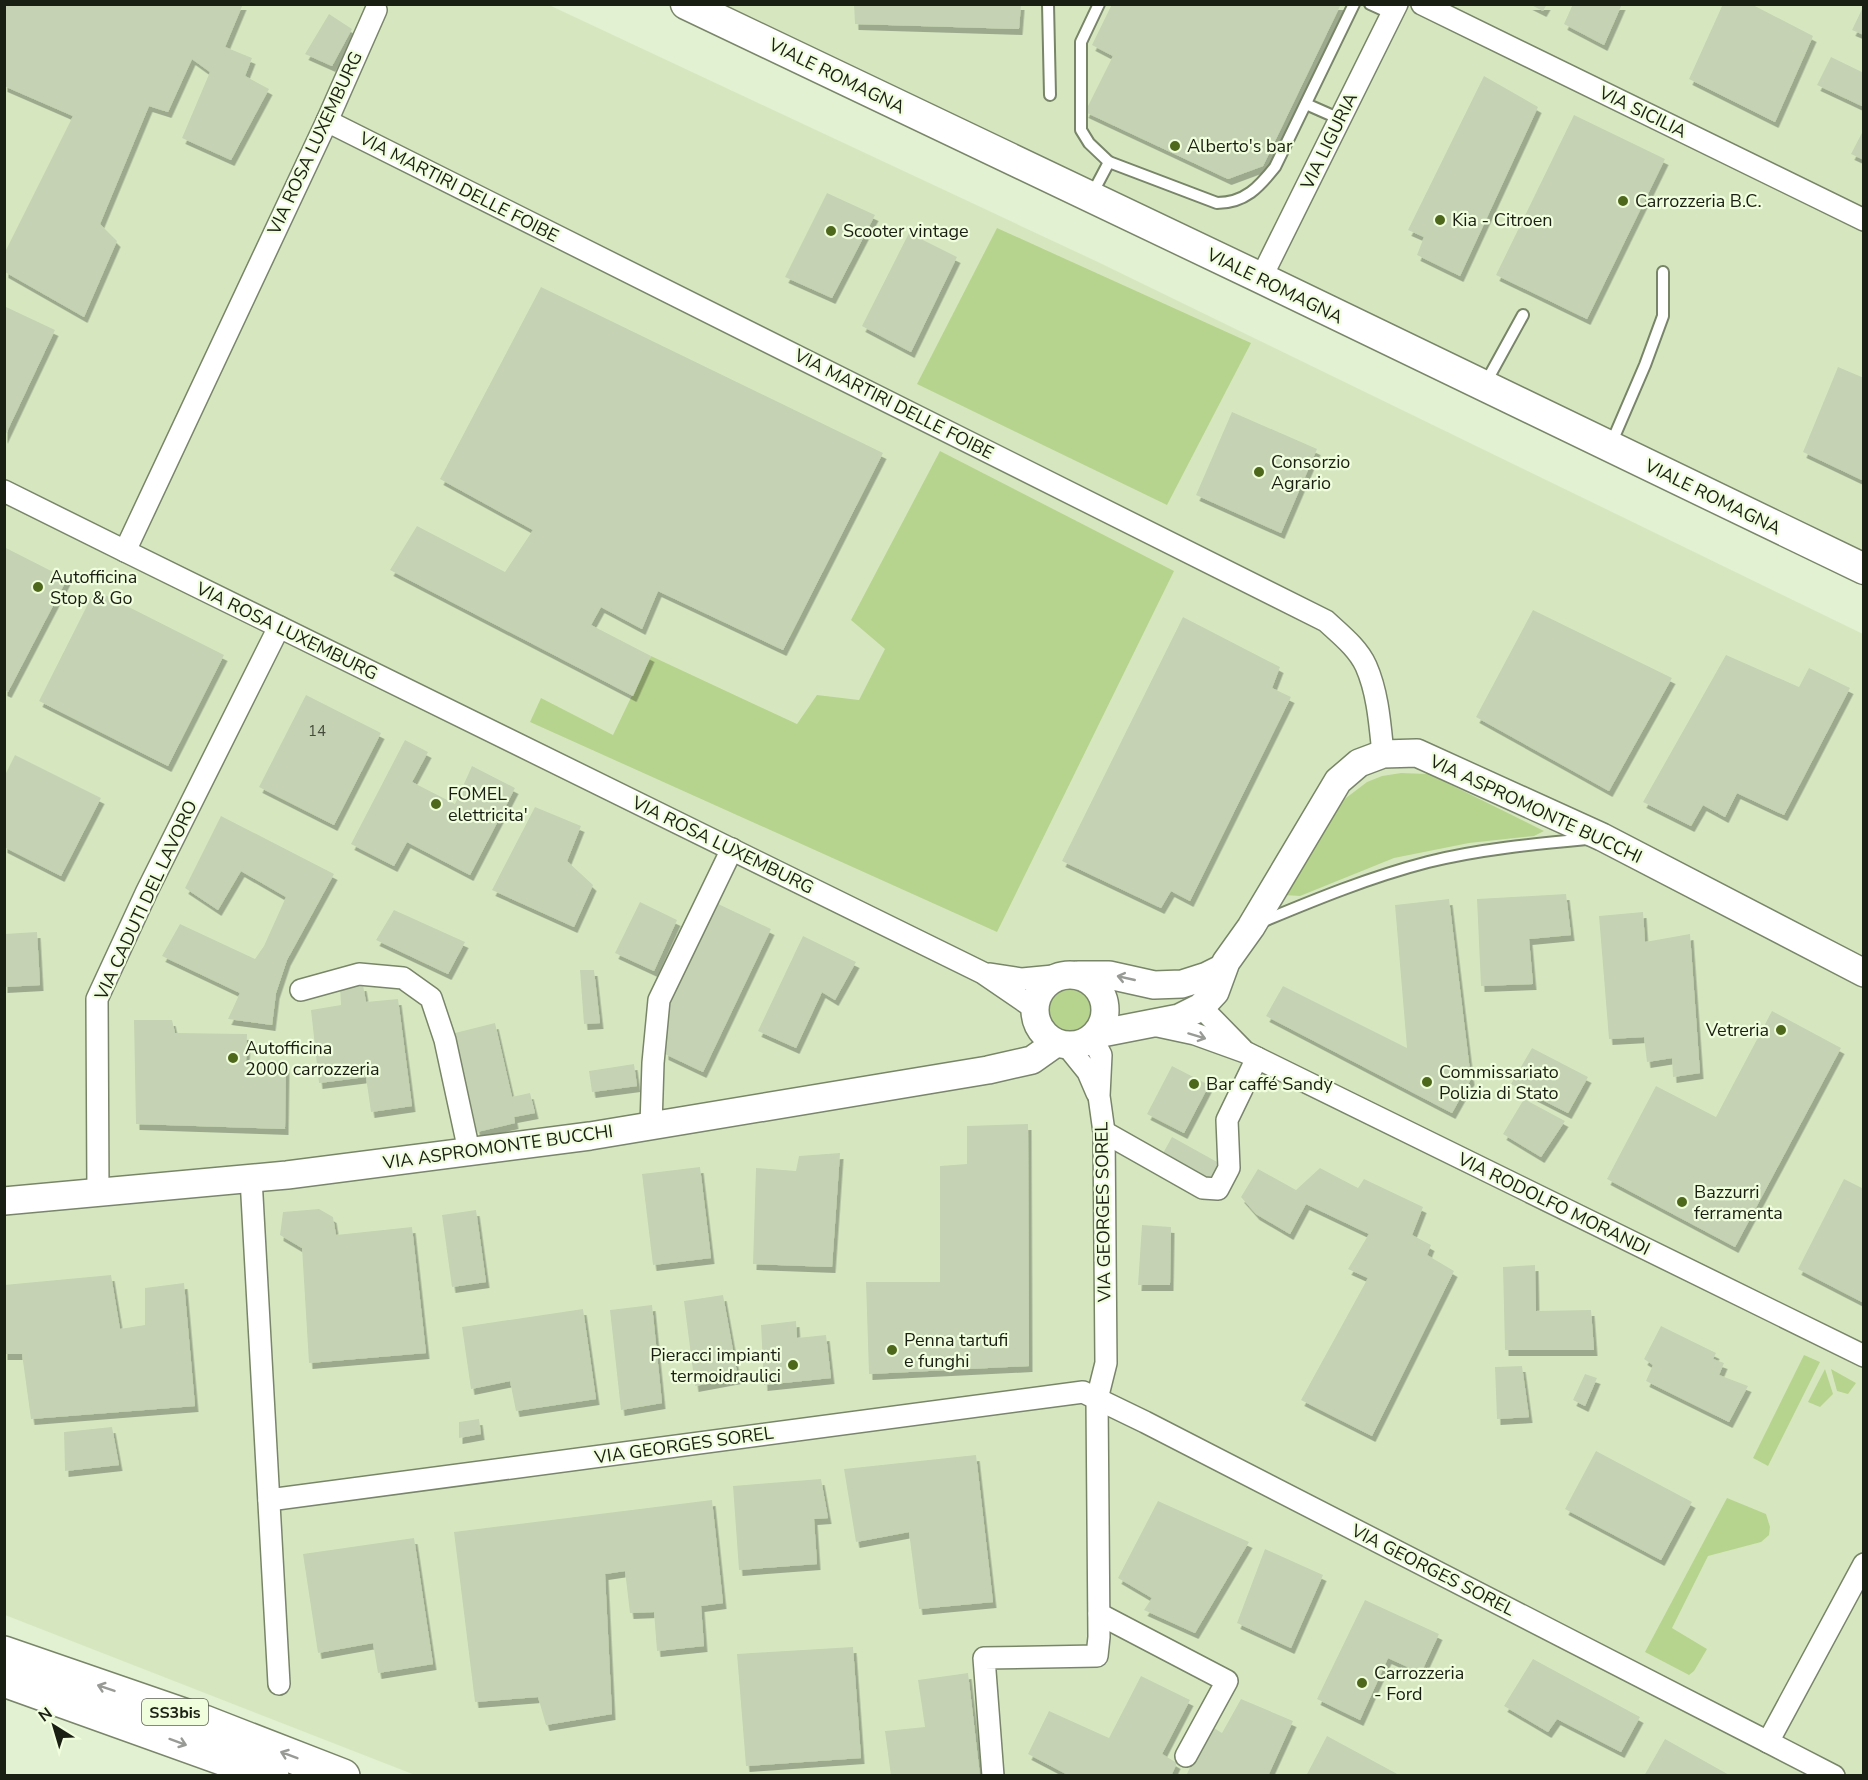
<svg xmlns="http://www.w3.org/2000/svg" width="1868" height="1780" font-family="'Nunito Sans',sans-serif">
<style>
.built{fill:#d6e7c0}
.green{fill:#b7d48e}
.building{fill:#c5d3b4;filter:url(#shadow)}
.lines{fill:none;stroke-linecap:round;stroke-linejoin:round}
.service-casing{stroke:#798569;stroke-width:14}
.minor-casing{stroke:#798569;stroke-width:24}
.tertiary-casing{stroke:#798569;stroke-width:30}
.secondary-casing{stroke:#798569;stroke-width:33}
.trunk-casing{stroke:#798569;stroke-width:36}
.service{stroke:#fff;stroke-width:10}
.minor{stroke:#fff;stroke-width:21}
.tertiary{stroke:#fff;stroke-width:27}
.secondary{stroke:#fff;stroke-width:30}
.trunk{stroke:#fff;stroke-width:33}
.oneway{stroke:#989a95}
.poi-dot{fill:#4d681a;stroke:#f0fede;stroke-width:2}
.labels{text-anchor:middle;stroke-width:4.5;stroke-linejoin:round;paint-order:stroke}
.number-label{font-size:15px;fill:#454c3b}
.shield{fill:#f0fede;stroke:#5a6250;stroke-width:1.5}
.shield-label{font-size:16px;font-weight:bold;fill:#1a1f13}
.street-label{font-size:18px;fill:#1a1f13;stroke:#f0fede}
.poi-label{font-size:18px;fill:#1a1f13;stroke:#f0fede;text-anchor:start}
</style>
<defs>
<filter id="shadow"><feDropShadow dx="3.5" dy="6" stdDeviation="0" flood-color="#0004"/></filter>
</defs>
<rect width="100%" height="100%" fill="#e2f1d1"/>
<g class="built">
<path d="M4,5h545l551,258 763,371v1141h-1448l-410,-160z"/>
<path d="M686,5h1177v558z"/>
</g>
<g class="green">
<path d="M997,228l254,115 -84,162 -250,-121z"/>
<path d="M940,451l234,120 -177,361 -467,-210 11,-24 72,37 38,-79 146,68 20,-29 42,5 26,-51 -34,-29z"/>
<path d="M1401,773l28,1 115,57 -10,5 -65,7 -75,15 -94,38 -16,-1 58,-94 25,-19 15,-6z"/>
<circle cx="1070" cy="1012" r="24"/>
<path d="M1804,1355l16,7 -52,104 -15,-8z"/>
<path d="M1825,1369l8,25 -13,13 -12,-5z"/>
<path d="M1831,1369l25,14 -8,11 -11,-3z"/>
<path d="M1727,1498l39,16 4,13 -1,8 -8,7 -53,14 -36,72 35,21 -13,22 -5,4 -44,-23z"/>
</g>
<g class="building">
<path d="M4,4h239l-18,43 27,11 -7,18 24,13 -38,71 -49,-22 28,-66 -18,-13 -24,53 -19,-6 -49,118 17,17 -33,76 -79,-45v-20l68,-136 -69,-30z"/>
<path d="M854,4h167l-2,25 -164,-5z"/>
<path d="M1112,4h229l-78,162 -35,13 -143,-67 28,-56 -21,-11z"/>
<path d="M1529,4h18l-4,7z"/>
<path d="M1573,4h49l-18,41 -40,-21z"/>
<path d="M1723,4h28l62,32 -38,86 -86,-43z"/>
<path d="M1864,5v30l-12,-5z"/>
<path d="M329,14l23,15 -20,37 -27,-12z"/>
<path d="M1831,57l33,16v34l-47,-22z"/>
<path d="M1484,76l54,31 -78,169 -43,-21 7,-18 -16,-7z"/>
<path d="M1574,115l91,44 -78,160 -91,-44z"/>
<path d="M1864,129v31l-13,-6z"/>
<path d="M827,193l48,22 -43,83 -47,-21z"/>
<path d="M909,233l48,24 -46,95 -49,-26z"/>
<path d="M541,287l342,166 -100,197 -125,-59 -16,38 -41,-22 -10,18 60,31 -18,40 -243,-126 27,-44 88,46 28,-42 -93,-51z"/>
<path d="M4,306l51,24 -51,108z"/>
<path d="M1838,367l26,11v103l-61,-29z"/>
<path d="M1232,412l85,37 -36,84 -85,-38z"/>
<path d="M4,547l63,32 -59,113 -4,-2z"/>
<path d="M95,590l129,65 -56,111 -129,-65z"/>
<path d="M1533,610l139,68 -63,113 -133,-74z"/>
<path d="M1183,617l97,50 -8,21 19,9 -101,204 -19,-10 -10,17 -99,-47z"/>
<path d="M1726,655l73,32 10,-19 41,20 -66,127 -47,-22 -12,24 -22,-12 -12,21 -48,-24z"/>
<path d="M306,695l75,38 -47,92 -75,-38z"/>
<path d="M405,740l23,12 -16,30 43,22 17,-38 43,22 -45,87 -63,-33 -13,24 -43,-22z"/>
<path d="M15,755l86,43 -40,78 -57,-29v-70z"/>
<path d="M535,807l46,19 -14,35 26,24 -19,42 -82,-37z"/>
<path d="M221,816l113,58 -47,86 -11,33 -4,32 -44,-6 12,-26 -78,-37 18,-32 75,35 9,-13 22,-49 -45,-26 -23,39 -33,-22z"/>
<path d="M1566,894l5,41 -42,4 4,45 -52,2 -4,-87z"/>
<path d="M1449,899l22,180 -19,34 -186,-97 17,-30 124,62 -12,-143z"/>
<path d="M712,901l59,28 -68,143 -38,-18 -1,-51z"/>
<path d="M640,902l37,18 -23,51 -39,-18z"/>
<path d="M394,910l71,32 -17,32 -72,-34z"/>
<path d="M1643,912l2,30 45,-8 10,139 -27,4 -1,-19 -25,4 -3,-25 -35,2 -10,-123z"/>
<path d="M37,932l3,53 -36,2v-53z"/>
<path d="M803,936l53,26 -21,38 -13,-8 -26,56 -38,-17z"/>
<path d="M580,970h14l6,53 -16,1z"/>
<path d="M363,985l3,17 32,-3 14,107 -41,6 -5,-35 -47,6 -8,-73 30,-5 -1,-18z"/>
<path d="M1772,1011l69,37 -106,199 -128,-68 49,-93 60,31z"/>
<path d="M134,1020h38l3,13 72,1 -1,28 40,1 -1,66 -149,-5z"/>
<path d="M495,1023l17,74 18,-4 5,20 -21,4 1,6 -38,9 -22,-99z"/>
<path d="M1532,1048l56,29 -20,36 -57,-29z"/>
<path d="M634,1064l3,22 -45,6 -3,-21z"/>
<path d="M1172,1066l37,19 -25,48 -37,-19z"/>
<path d="M1524,1099l41,22 -24,36 -38,-23z"/>
<path d="M1028,1124l1,242 -160,8 -3,-92h74v-116l27,-2v-38z"/>
<path d="M1172,1137l47,26 -8,16 -49,-24z"/>
<path d="M840,1153l-8,114 -79,-3 3,-96 40,3 3,-15z"/>
<path d="M700,1167l11,91 -58,7 -11,-91z"/>
<path d="M1320,1168l38,20 6,-9 59,28 -11,28 19,10 -4,10 27,16 -82,165 -71,-36 67,-122 -20,-9 21,-35 -63,-30 -16,30 -34,-20 -15,-17 17,-28 38,21z"/>
<path d="M1844,1179l20,10v114l-66,-34z"/>
<path d="M319,1209l14,8 3,18 76,-8 14,126 -117,10 -7,-115 -22,-13 3,-23z"/>
<path d="M476,1210l10,72 -34,5 -10,-72z"/>
<path d="M1142,1225l29,2 -1,58h-32z"/>
<path d="M1535,1265l1,46 55,-1 3,40h-89l-2,-83z"/>
<path d="M111,1275l9,54 25,-4v-37l39,-5 11,123 -164,13 -9,-65h-18v-69z"/>
<path d="M723,1295l15,83 -43,8 -11,-85z"/>
<path d="M652,1305l10,98 -41,7 -11,-100z"/>
<path d="M583,1309l13,90 -80,12 -6,-30 -39,8 -9,-62z"/>
<path d="M796,1321l1,17 29,-3 5,43 -67,7 -3,-60z"/>
<path d="M1661,1326l55,27 -3,6 11,4 -5,12 29,11 -19,36 -83,-41 7,-16 -9,-6z"/>
<path d="M1522,1366l7,51 -32,2 -2,-52z"/>
<path d="M1585,1374l12,4 -12,28 -12,-6z"/>
<path d="M479,1419l2,15 -22,4v-16z"/>
<path d="M112,1427l7,38 -54,6 -1,-39z"/>
<path d="M1596,1451l96,51 -31,58 -96,-51z"/>
<path d="M976,1455l17,147 -74,7 -10,-77 -53,10 -12,-73z"/>
<path d="M821,1479l7,39 -14,1 3,45 -78,6 -6,-84z"/>
<path d="M712,1500l11,103 -22,3 3,40 -47,5 -3,-39 -24,1 -5,-42 -20,3 7,140 -66,11 -8,-28 -63,5 -21,-170z"/>
<path d="M1158,1501l91,41 -54,91 -51,-23 8,-12 -34,-20z"/>
<path d="M414,1538l19,126 -55,9 -5,-30 -55,10 -15,-99z"/>
<path d="M1265,1549l58,26 -32,73 -54,-25z"/>
<path d="M1365,1600l74,34 -18,39 -33,-15 -28,62 -43,-21z"/>
<path d="M853,1647l8,111 -115,8 -9,-112z"/>
<path d="M1533,1659l107,58 -19,35 -64,-33 -9,13 -44,-26z"/>
<path d="M968,1673l12,103h-89l-6,-45 40,-4 -7,-47z"/>
<path d="M1141,1676l49,24 -28,54 15,9 -6,13h-101l-42,-22 21,-43 60,27z"/>
<path d="M1241,1699l52,22 -25,55h-78l-3,-2 22,-49 13,8z"/>
<path d="M1327,1736l74,40h-95z"/>
<path d="M1665,1739l66,37h-87z"/>
</g>
<g class="lines">
<defs>
<g id="service">
<path d="M1048,4l2,91"/>
<path d="M1099,4l-18,38v88l8,13 20,19 108,41c28,0 42,-16 58,-36l79,-163"/>
<path d="M1370,4l22,10"/>
<path d="M1306,104l34,15"/>
<path d="M1091,196l18,-34"/>
<path d="M1485,384l38,-69"/>
<path d="M1611,444l34,-79 18,-49v-44"/>
<path d="M1259,923c55,-23 111,-46 169,-61 52,-13 107,-18 160,-23"/>
</g>
<g id="minor">
<path d="M1422,4l442,216"/>
<path d="M376,10l-49,111 -202,430 858,422 51,35"/>
<path d="M327,121l999,500c14,13 32,27 40,45 12,27 14,59 17,88"/>
<path d="M1261,278l136,-274"/>
<path d="M4,491l121,60"/>
<path d="M990,974l32,5 42,-4"/>
<path d="M301,990l58,-16 44,4 28,20 14,42 24,111"/>
<path d="M1201,1007l41,42"/>
<path d="M1153,1025l42,9 50,18 619,304"/>
<path d="M1067,1046l21,26 9,21"/>
<path d="M651,1125l2,-62 6,-63 73,-151"/>
<path d="M1104,1132l99,56 15,1 11,-21 -2,-48 30,-62"/>
<path d="M251,1178l28,506"/>
<path d="M98,1193l-1,-194 50,-108 132,-264"/>
<path d="M269,1500l814,-108 62,30 623,320 96,-178"/>
<path d="M1099,1614l128,67 -41,75"/>
<path d="M1768,1742l66,34"/>
<path d="M993,1776l-9,-118 113,-2 2,-19 -2,-238 9,-36 -2,-231 -5,-36 2,-41 -9,-17"/>
</g>
<g id="tertiary">
<circle cx="1070" cy="1010" r="35"/>
<path d="M1078,975h31l45,10 28,-1 25,-8 16,-8"/>
<path d="M1097,1034l82,-16 22,-11 14,-15 11,-30 25,-35 87,-146 21,-18 24,-9 34,-1 185,84 262,136"/>
<path d="M4,1201l283,-26 303,-39 398,-66 44,-10 24,-17"/>
</g>
<path id="secondary" d="M686,4l575,274 603,291"/>
<g id="trunk">
<path d="M4,1653l200,69 139,54"/>
<path d="M4,1680l268,96"/>
</g>
</defs>
<use href="#service" class="service-casing"/>
<use href="#minor" class="minor-casing"/>
<use href="#tertiary" class="tertiary-casing"/>
<use href="#secondary" class="secondary-casing"/>
<use href="#trunk" class="trunk-casing"/>
<use href="#service" class="service"/>
<use href="#minor" class="minor"/>
<use href="#tertiary" class="tertiary"/>
<use href="#secondary" class="secondary"/>
<use href="#trunk" class="trunk"/>
</g>
<defs><path id="oneway-shaft" d="M-6 0H5M1.5-3L5.5 0L1.5 3" fill="none" stroke-width="1.6" stroke-linecap="round" stroke-linejoin="round" transform="scale(1.5)"/></defs>
<g class="oneway">
<use href="#oneway-shaft" transform="translate(1126 978) rotate(-167)"/>
<use href="#oneway-shaft" transform="translate(1197 1036) rotate(17)"/>
<use href="#oneway-shaft" transform="translate(106 1688) rotate(-161)"/>
<use href="#oneway-shaft" transform="translate(178 1742) rotate(20)"/>
<use href="#oneway-shaft" transform="translate(289 1755) rotate(-159)"/>
</g>
<g class="poi-dot">
<circle cx="1175" cy="146" r="6"/>
<circle cx="1623" cy="201" r="6"/>
<circle cx="1440" cy="220" r="6"/>
<circle cx="831" cy="231" r="6"/>
<circle cx="1259" cy="472" r="6"/>
<circle cx="38" cy="587" r="6"/>
<circle cx="436" cy="804" r="6"/>
<circle cx="1781" cy="1030" r="6"/>
<circle cx="233" cy="1058" r="6"/>
<circle cx="1427" cy="1082" r="6"/>
<circle cx="1194" cy="1084" r="6"/>
<circle cx="1682" cy="1202" r="6"/>
<circle cx="892" cy="1350" r="6"/>
<circle cx="793" cy="1365" r="6"/>
<circle cx="1362" cy="1683" r="6"/>
</g>
<g class="labels">
<g class="number-label">
<text x="317" y="736">14</text>
</g>
<rect class="shield" x="142" y="1699" width="66" height="26" rx="4.5"/>
<g class="shield-label">
<text x="175" y="1718">SS3bis</text>
</g>
<g class="street-label">
<text transform="translate(837 76) rotate(26)" y="6">VIALE ROMAGNA</text>
<text transform="translate(1643 112) rotate(26)" y="6">VIA SICILIA</text>
<text transform="translate(1329 141) rotate(-64)" y="6">VIA LIGURIA</text>
<text transform="translate(315 143) rotate(-65)" y="6">VIA ROSA LUXEMBURG</text>
<text transform="translate(459 187) rotate(27)" y="6">VIA MARTIRI DELLE FOIBE</text>
<text transform="translate(1275 286) rotate(26)" y="6">VIALE ROMAGNA</text>
<text transform="translate(894 404) rotate(27)" y="6">VIA MARTIRI DELLE FOIBE</text>
<text transform="translate(1713 497) rotate(26)" y="6">VIALE ROMAGNA</text>
<text transform="translate(287 631) rotate(26)" y="6">VIA ROSA LUXEMBURG</text>
<text transform="translate(1536 809) rotate(25)" y="6">VIA ASPROMONTE BUCCHI</text>
<text transform="translate(723 845) rotate(26)" y="6">VIA ROSA LUXEMBURG</text>
<text transform="translate(146 900) rotate(-65)" y="6">VIA CADUTI DEL LAVORO</text>
<text transform="translate(498 1147) rotate(-8)" y="6">VIA ASPROMONTE BUCCHI</text>
<text transform="translate(1554 1204) rotate(26)" y="6">VIA RODOLFO MORANDI</text>
<text transform="translate(1103 1212) rotate(-91)" y="6">VIA GEORGES SOREL</text>
<text transform="translate(684 1445) rotate(-8)" y="6">VIA GEORGES SOREL</text>
<text transform="translate(1433 1570) rotate(27)" y="6">VIA GEORGES SOREL</text>
</g>
<g class="poi-label">
<text x="1187" y="152">Alberto's bar</text>
<text x="1635" y="207">Carrozzeria B.C.</text>
<text x="1452" y="226">Kia - Citroen</text>
<text x="843" y="237">Scooter vintage</text>
<text x="1271" y="468">Consorzio<tspan x="1271" dy="21">Agrario</tspan></text>
<text x="50" y="583">Autofficina<tspan x="50" dy="21">Stop &amp; Go</tspan></text>
<text x="448" y="800">FOMEL<tspan x="448" dy="21">elettricita'</tspan></text>
<text x="1769" y="1036" text-anchor="end">Vetreria</text>
<text x="245" y="1054">Autofficina<tspan x="245" dy="21">2000 carrozzeria</tspan></text>
<text x="1439" y="1078">Commissariato<tspan x="1439" dy="21">Polizia di Stato</tspan></text>
<text x="1206" y="1090">Bar caffé Sandy</text>
<text x="1694" y="1198">Bazzurri<tspan x="1694" dy="21">ferramenta</tspan></text>
<text x="904" y="1346">Penna tartufi<tspan x="904" dy="21">e funghi</tspan></text>
<text x="781" y="1361" text-anchor="end">Pieracci impianti<tspan x="781" dy="21">termoidraulici</tspan></text>
<text x="1374" y="1679">Carrozzeria<tspan x="1374" dy="21">- Ford</tspan></text>
</g>
</g>
<rect width="1868" height="1780" fill="none" stroke="#1a1f13" stroke-width="12"/>
<g transform="translate(54 1726) rotate(323)" stroke="#f0fede" stroke-width="4.5" paint-order="stroke">
<path d="M0-4.5L10 22L0 15L-10 22Z" fill="#1a1f13"/>
<text y="-9" font-size="16" font-weight="bold" text-anchor="middle" fill="#1a1f13">N</text>
</g>
</svg>
